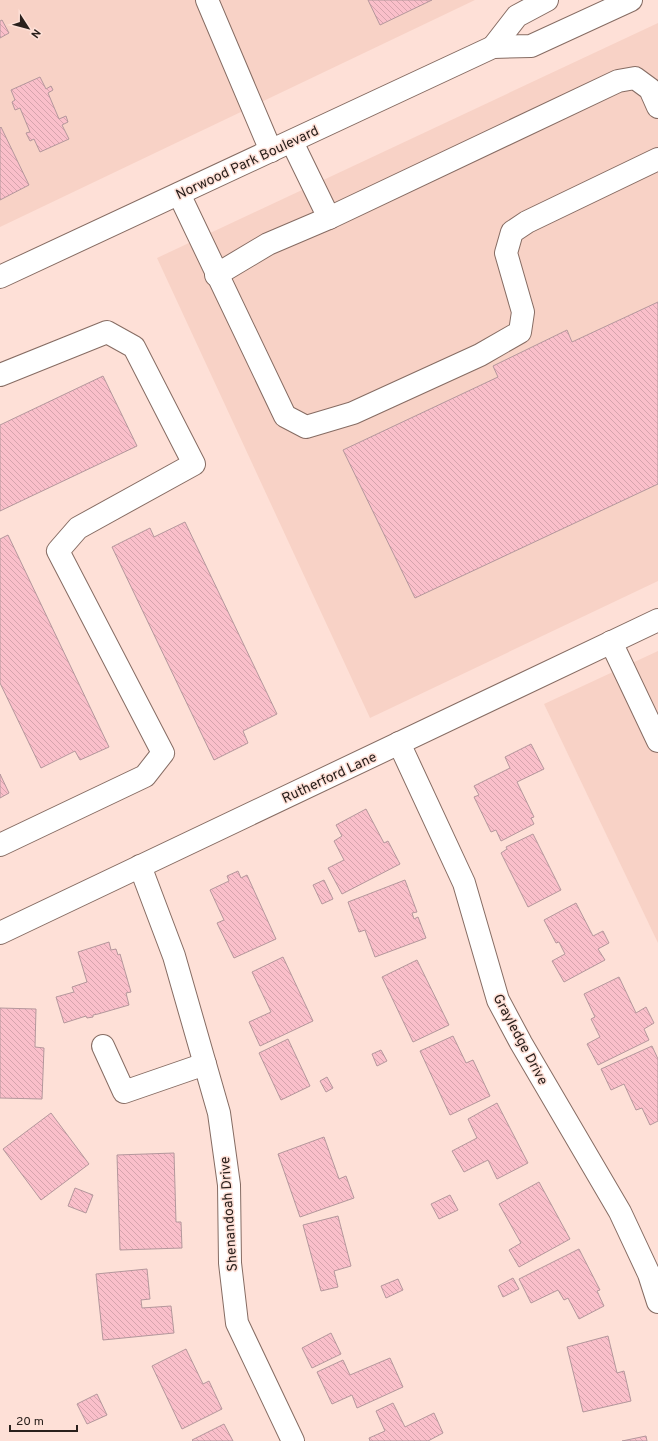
<svg xmlns="http://www.w3.org/2000/svg" width="658" height="1441" font-family="Overpass,sans-serif">
<style>
.built{fill:#f8d2c6}
.building{fill:url(#building-back-hatch);stroke:#b4979c}
.lines{fill:none;stroke-linecap:round;stroke-linejoin:round}
.minor-casing{stroke:#866c63;stroke-width:24}
.minor{stroke:#fff;stroke-width:22}
.labels{text-anchor:middle;stroke-width:3;stroke-linejoin:round;paint-order:stroke}
.street-label{font-size:14px;fill:#2a201c;stroke:#fee0d7}
</style>
<defs>
<pattern id="building-back-hatch" width="6" height="6" patternUnits="userSpaceOnUse"><rect width="6" height="6" fill="#fabfca"/><path d="M-1 5l2 2M0 0l6 6M5-1l2 2" fill="none" stroke="#d6a4ad"/></pattern>
</defs>
<rect width="100%" height="100%" fill="#fee0d7"/>
<g class="built">
<path d="M0,0h475l-475,227z"/>
<path d="M658,23v558l-288,137 -213,-460z"/>
<path d="M658,651v292l-114,-239z"/>
</g>
<g class="building">
<path d="M368,0h64l-52,25z"/>
<path d="M2,20l7,13 -9,5v-17z"/>
<path d="M40,77l6,12 5,-3 2,4 -5,3 11,26 7,-3 2,6 -6,3 7,14 -29,13 -6,-13 -4,2 -4,-8 4,-1 -10,-24 -5,2 -3,-8 3,-2 -4,-10z"/>
<path d="M1,127l28,58 -29,15v-72z"/>
<path d="M658,302v182l-243,114 -72,-148 155,-73 -5,-11 74,-36 5,12z"/>
<path d="M103,376l34,70 -137,65v-86z"/>
<path d="M185,522l92,192 -34,17 5,12 -34,17 -102,-213 38,-19 4,9z"/>
<path d="M8,535l101,212 -29,13 -5,-9 -34,17 -41,-85v-144z"/>
<path d="M531,744l13,25 -27,13 17,35 -3,1 3,6 -33,17 -5,-11 -5,2 -17,-35 5,-2 -5,-9 36,-18 -5,-11z"/>
<path d="M0,774l9,19 -9,5z"/>
<path d="M366,809l18,34 4,-2 12,23 -58,30 -14,-26 16,-8 -10,-19 8,-5 -6,-11z"/>
<path d="M533,834l28,56 -33,17 -27,-54 6,-4 -1,-2z"/>
<path d="M238,871l3,7 6,-3 29,64 -42,19 -17,-35 7,-3 -14,-30 19,-9 -2,-5z"/>
<path d="M324,880l9,19 -11,5 -9,-19z"/>
<path d="M405,880l12,32 -5,1 2,6 4,-2 8,21 -51,19 -10,-27 -6,2 -11,-30z"/>
<path d="M576,903l17,33 10,-5 6,12 -11,6 7,11 -41,22 -12,-21 13,-7 -6,-12 -3,1 -12,-23z"/>
<path d="M109,942l2,8 5,-1 2,6 2,-1 11,38 -5,1 3,12 -31,9 -5,1v2l-6,1 -1,-2 -22,7 -8,-26 18,-5 -2,-5 15,-5 -9,-30z"/>
<path d="M283,957l30,64 -53,25 -11,-24 22,-10 -19,-40z"/>
<path d="M417,960l32,65 -36,17 -31,-65z"/>
<path d="M619,977l17,36 10,-6 8,16 -10,6 5,11 -51,25 -11,-21 13,-7 -9,-18 4,-2 -11,-23z"/>
<path d="M0,1008l36,1 -1,38 9,1 -2,51 -42,-1z"/>
<path d="M453,1036l13,27 7,-3 17,36 -40,19 -30,-64z"/>
<path d="M288,1039l22,47 -29,14 -22,-47z"/>
<path d="M652,1046l6,13v62l-8,4 -8,-17 -6,2 -12,-26 -13,6 -10,-21z"/>
<path d="M381,1050l6,11 -10,5 -5,-12z"/>
<path d="M327,1077l6,11 -7,4 -6,-11z"/>
<path d="M497,1103l31,60 -31,16 -9,-19 -24,12 -12,-21 25,-13 -9,-19z"/>
<path d="M51,1113l38,51 -48,36 -38,-51z"/>
<path d="M324,1137l15,42 7,-3 8,22 -54,19 -22,-63z"/>
<path d="M174,1153l2,69h5l1,26 -62,2 -3,-95z"/>
<path d="M539,1182l31,57 -51,28 -10,-17 12,-7 -22,-39z"/>
<path d="M75,1188l18,7 -7,18 -18,-7z"/>
<path d="M450,1195l8,15 -19,9 -8,-15z"/>
<path d="M338,1216l13,50 -17,5 4,16 -17,4 -18,-66z"/>
<path d="M579,1249l21,41 -3,1 7,15 -25,13 -11,-21 -4,2 -6,-10 -27,13 -12,-24z"/>
<path d="M147,1269l3,30 -9,1 1,8 29,-2 3,27 -71,7 -7,-66z"/>
<path d="M513,1278l6,11 -16,8 -5,-11z"/>
<path d="M398,1279l5,11 -17,8 -5,-12z"/>
<path d="M331,1333l10,21 -29,14 -10,-20z"/>
<path d="M608,1336l9,37 7,-2 7,30 -48,11 -16,-65z"/>
<path d="M186,1349l17,35 6,-3 13,28 -40,20 -30,-63z"/>
<path d="M390,1358l13,29 -46,21 -5,-13 -20,9 -15,-32 26,-12 7,15z"/>
<path d="M97,1394l10,21 -20,9 -10,-20z"/>
<path d="M393,1403l12,24 29,-14 9,20 -15,8h-58l-1,-3 16,-7 -9,-20z"/>
<path d="M224,1424l9,17h-40l-1,-1z"/>
<path d="M646,1436l1,5h-25z"/>
</g>
<g class="lines">
<defs>
<g id="minor">
<path d="M207,0l64,151"/>
<path d="M493,47l24,-31 30,-16"/>
<path d="M292,142l37,76"/>
<path d="M179,194l106,222 21,11 47,-14 127,-58 40,-23 3,-20 -17,-59 6,-21 15,-10 131,-63"/>
<path d="M216,275l52,-31 61,-26 289,-137 17,-3 15,11 8,18"/>
<path d="M0,277l493,-230 38,-1 100,-46"/>
<path d="M0,375l107,-43 27,15 60,117 -116,64 -20,23 105,202 -18,23 -145,69"/>
<path d="M611,642l47,99"/>
<path d="M399,743l65,140 34,117 23,43 99,169 29,62 9,28"/>
<path d="M140,866l34,90 45,157 10,72 1,78 7,60 56,118"/>
<path d="M0,933l658,-313"/>
<path d="M103,1046l21,46 81,-28"/>
</g>
</defs>
<use href="#minor" class="minor-casing"/>
<use href="#minor" class="minor"/>
</g>
<g class="labels">
<g class="street-label">
<text transform="translate(247 162) rotate(-25)" y="5">Norwood Park Boulevard</text>
<text transform="translate(329 777) rotate(-25)" y="5">Rutherford Lane</text>
<text transform="translate(521 1039) rotate(62)" y="5">Grayledge Drive</text>
<text transform="translate(228 1214) rotate(-94)" y="5">Shenandoah Drive</text>
</g>
</g>
<g transform="translate(28 28) rotate(126)" stroke="#fee0d7" stroke-width="3" paint-order="stroke">
<path d="M0-3L7 15L0 10L-7 15Z" fill="#2a201c"/>
<text y="-6" font-size="11" font-weight="bold" text-anchor="middle" fill="#2a201c">N</text>
</g>
<path d="M10 1425v6h67v-6" fill="none" stroke="#2a201c" stroke-width="2"/>
<text x="16" y="1425" font-size="12" fill="#2a201c" stroke="#fee0d7" stroke-width="3" paint-order="stroke">20 m</text>
</svg>
